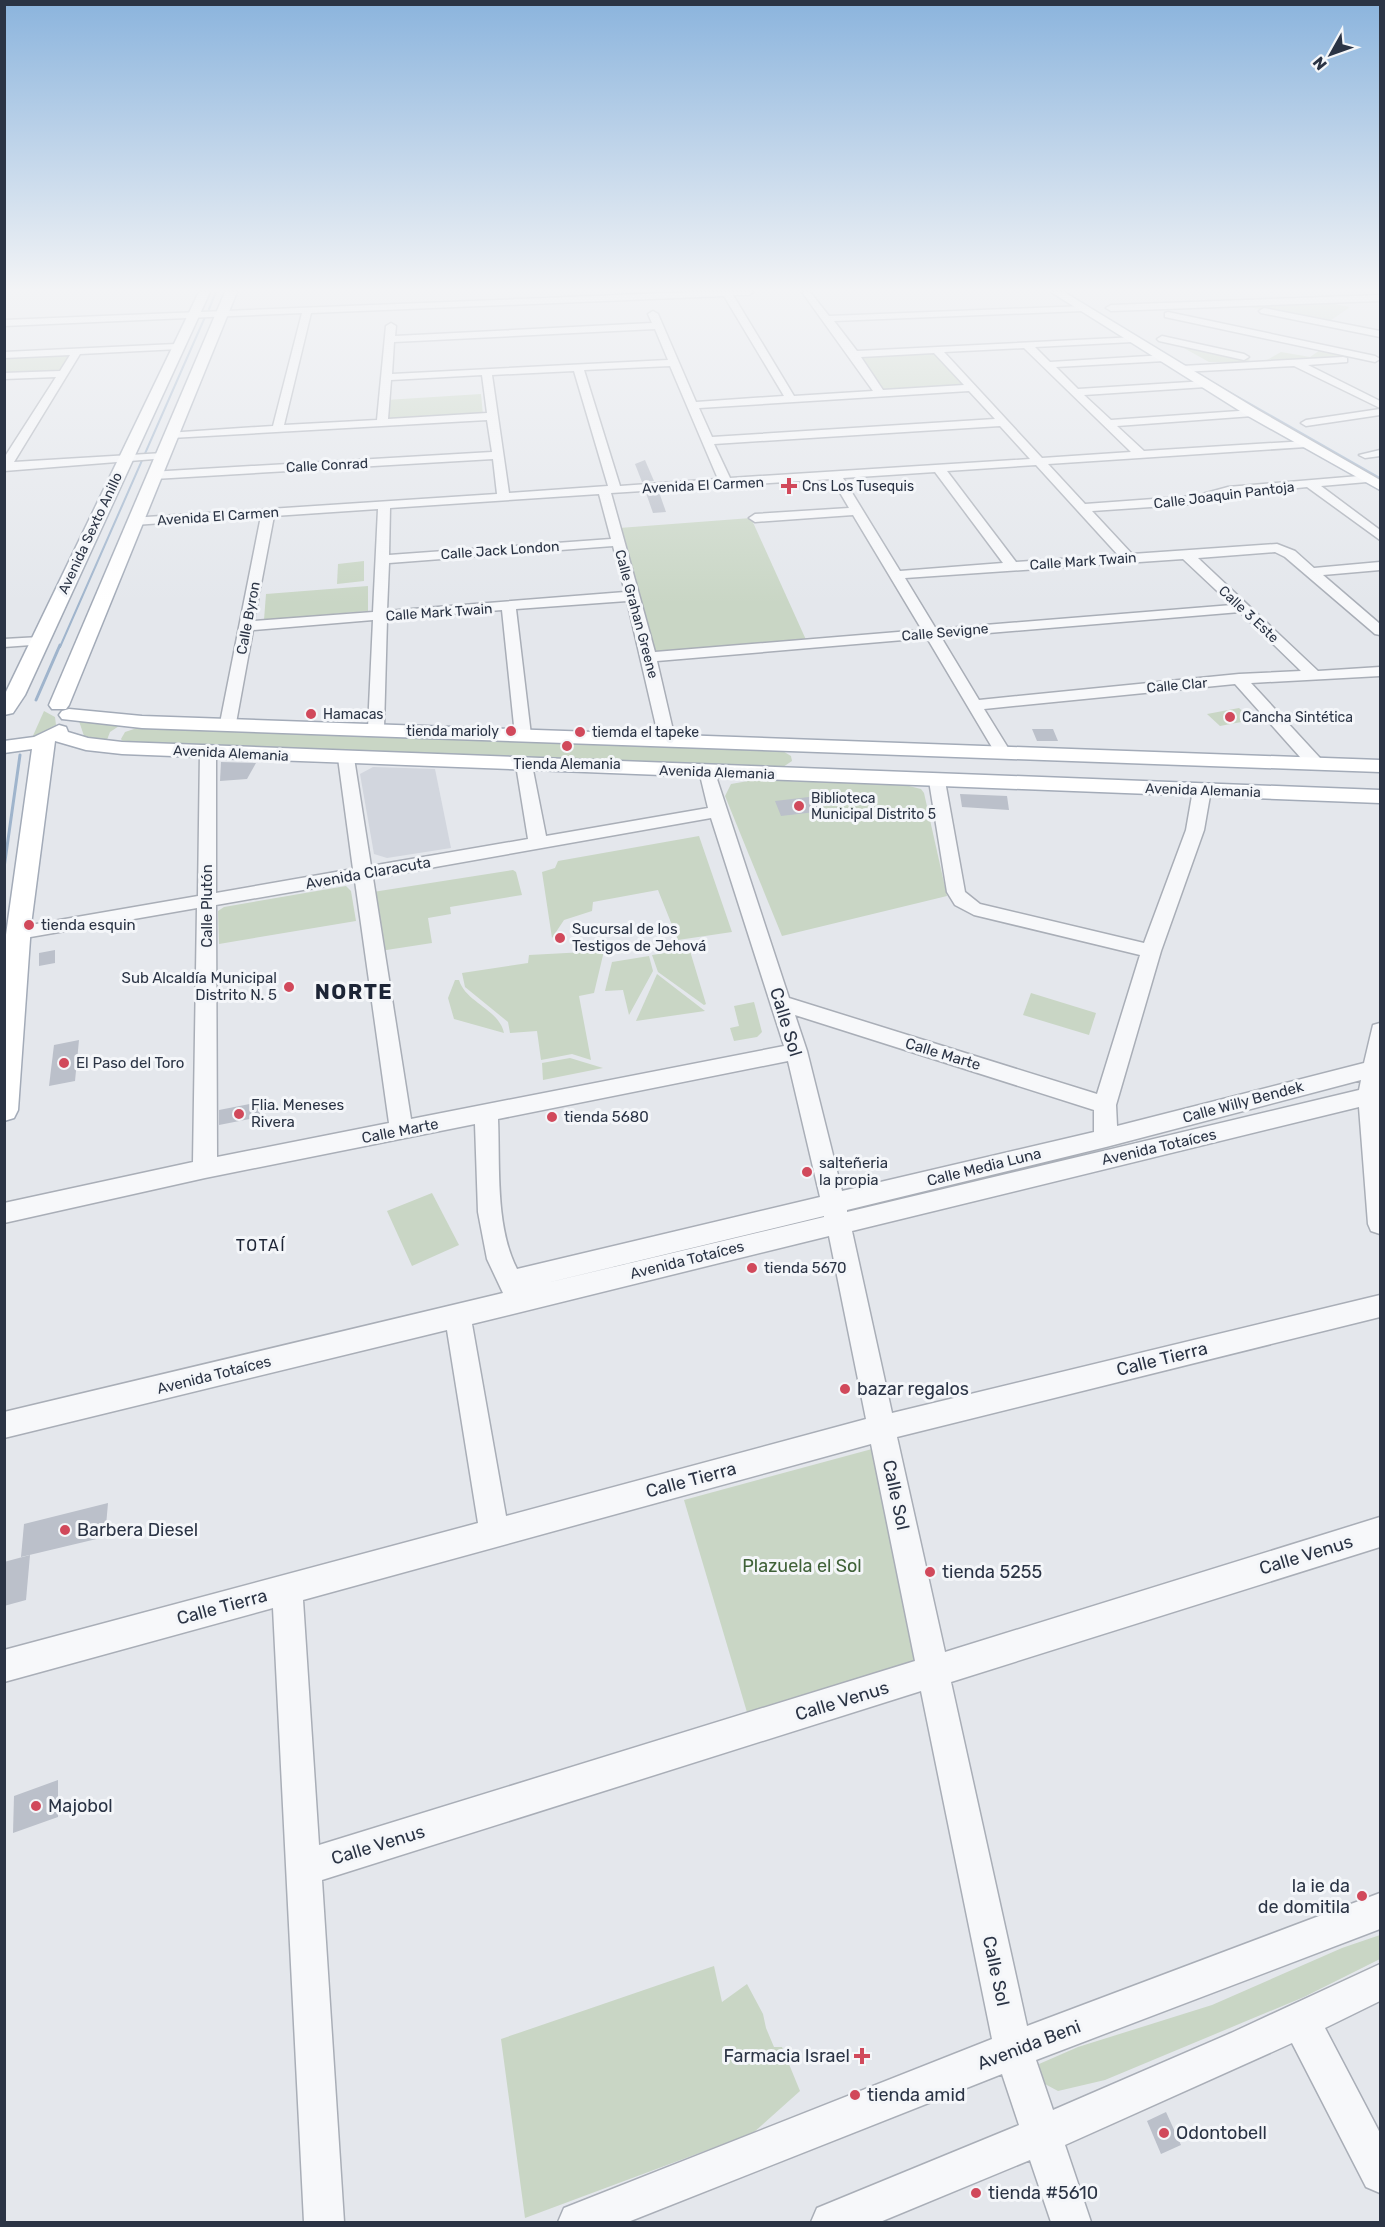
<svg xmlns="http://www.w3.org/2000/svg" width="1385" height="2227" font-family="Rubik,sans-serif">
<style>
.built{fill:#d2d6de}
.green{fill:#c9d6c5}
.lines{fill:none;stroke-linecap:round;stroke-linejoin:round}
.stream-far1{stroke:#9fb4cc;stroke-width:2}
.stream{stroke:#9fb4cc;stroke-width:3}
.building{fill:#bbc0ca}
.minor-casing{stroke:#a9aeb7;stroke-width:3}
.major-casing{stroke:#a3abb8;stroke-width:3}
.minor{fill:#f7f8fa;fill-rule:evenodd}
.major{fill:#fff;fill-rule:evenodd}
.poi-dot{fill:#d1495b;stroke:#f4f6f9;stroke-width:2}
.labels{text-anchor:middle;stroke-width:6;stroke-linejoin:round;paint-order:stroke}
.far-street-label{font-size:14px;fill:#2b3445;stroke:#f4f6f9}
.far-poi-label{font-size:14px;fill:#2b3445;stroke:#f4f6f9;text-anchor:start}
.street-label{font-size:15px;fill:#2b3445;stroke:#f4f6f9}
.poi-label{font-size:15px;fill:#2b3445;stroke:#f4f6f9;text-anchor:start}
.neighbourhood-label{font-size:16px;letter-spacing:1.5px;fill:#1d2536;stroke:#f4f6f9}
.near-street-label{font-size:18px;fill:#2b3445;stroke:#f4f6f9}
.near-poi-label{font-size:18px;fill:#2b3445;stroke:#f4f6f9;text-anchor:start}
.near-park-label{font-size:18px;fill:#3f6138;stroke:#f4f6f9}
.district-label{font-size:21px;font-weight:bold;letter-spacing:1.5px;fill:#1d2536;stroke:#f4f6f9}
</style>
<rect width="100%" height="100%" fill="#e4e7ec"/>
<path class="built" d="M373,767l62,2 16,79 -64,10 -13,-4 -14,-80z"/>
<g class="green">
<path d="M1324,302l26,5 -23,16 -87,-18z"/>
<path d="M1173,342l73,16 4,2 -4,2h-37z"/>
<path d="M1323,348l31,9 -87,3 14,-8 29,5z"/>
<path d="M935,352l31,35 -82,4 -25,-35z"/>
<path d="M72,354l-13,20 -54,3 -1,-22z"/>
<path d="M481,394l2,21 -100,6 3,-21z"/>
<path d="M751,518l56,124 -152,12 -36,-126z"/>
<path d="M364,561v20l-27,3 1,-20z"/>
<path d="M368,586v25l-104,9 2,-26z"/>
<path d="M1239,708l13,12 -32,6 -13,-12z"/>
<path d="M44,711l11,6 1,8 -24,13z"/>
<path d="M79,721l43,3 -12,8 -5,13 -20,-6z"/>
<path d="M137,728l644,22 10,6 1,5 -9,6 -60,-1 -600,-24 -2,-3 4,-7z"/>
<path d="M754,780l151,5 16,4 3,4 23,103 -165,40 -57,-140 6,-12z"/>
<path d="M699,836l33,96 -54,8 -20,-50 -65,12 -1,9 -28,9 -12,18 -10,-66 13,-4 3,-7z"/>
<path d="M513,870l3,2 6,23 -72,12 1,7 -23,4 4,25 -52,8 -7,-59z"/>
<path d="M346,886l5,5 5,30 -137,23 -1,-33 6,-4z"/>
<path d="M702,941l2,6 -14,4 16,53 -2,1 -46,-33 -6,-17 26,-4 -1,-5z"/>
<path d="M604,951l-10,42 -15,3 12,64 -19,-6 -31,6 -4,-29 -27,2 -2,-11 -43,-35 -3,-14 66,-10 1,-8z"/>
<path d="M649,956l4,15 -24,44 -6,-25 -18,1 7,-29z"/>
<path d="M657,974l48,37 -69,10z"/>
<path d="M455,980h4c7,23 40,29 45,53l-50,-14 -6,-21z"/>
<path d="M1031,993l65,20 -7,22 -66,-20z"/>
<path d="M754,1002l8,30 -5,5 -23,4 -4,-13 9,-2 -5,-20z"/>
<path d="M570,1058l33,10 -60,12 -1,-17z"/>
<path d="M432,1193l27,52 -47,21 -25,-55z"/>
<path d="M872,1449l49,223 -172,47 -65,-219z"/>
<path d="M1380,1935v24l-76,38 -199,83 -47,11 -15,-8 -4,-19 39,-17 134,-42 130,-57z"/>
<path d="M714,1966l8,36 25,-18 16,30 3,14 8,19h8l18,44 -47,42 -228,85 -24,-179z"/>
</g>
<g class="lines">
<g class="stream-far1">
<path d="M1064,292l57,35"/>
<path d="M209,309l7,-17"/>
<path d="M1203,377l177,101"/>
<path d="M60,647l145,-330"/>
</g>
<g class="stream">
<path d="M36,700l24,-55"/>
<path d="M4,868l16,-113"/>
</g>
</g>
<g class="building">
<path d="M645,460l9,21 -12,1 -7,-18z"/>
<path d="M659,492l7,20 -13,1 -7,-20z"/>
<path d="M1032,729h21l5,12h-21z"/>
<path d="M221,762l35,1 -9,16 -27,2z"/>
<path d="M960,794l47,2 2,14 -47,-3z"/>
<path d="M817,796l7,15 -43,5 -6,-15z"/>
<path d="M55,950v13l-16,3v-13z"/>
<path d="M79,1040l-4,41 -26,5 5,-41z"/>
<path d="M260,1102v15l-41,8v-15z"/>
<path d="M108,1503l-3,34 -84,20 3,-33z"/>
<path d="M30,1555l-4,45 -22,6v-44z"/>
<path d="M58,1780v37l-45,16 1,-37z"/>
<path d="M1166,2112l15,33 -20,9 -14,-33z"/>
</g>
<g class="lines">
<defs>
<g id="minor">
<path d="M692,292h61l-4,3h-16l61,101 79,-5 -71,-99h8l19,24 256,-10v4l-3,1 -248,10 23,30 279,-14 2,2 -5,3 -98,5 15,15 115,-7 5,3 -5,3 -109,6 22,22 128,-8 5,3 -5,3 -122,8 27,25 142,-10 5,3 -5,3 -136,10 27,25 162,-10 6,3 -6,3 -258,17 37,40 110,-8 33,-9 143,-12v6l-4,1 -46,4 59,44v10l-73,-53 -78,8 -34,9 -103,7 40,43 145,-10 18,7 19,17 66,-6v8l-57,5 57,49v11l-5,-1 -90,-77 -10,-5 -77,6 120,113 62,-4v9l-129,7 69,75 2,4 -8,5 -6,-1 -73,-82 -251,25 26,42 -8,5 -6,-2 -69,-116 -270,23 18,78 -8,5 -8,-5 -32,-138 -111,8 15,126 -2,3 -6,2 -8,-5 -13,-125 -115,9 -3,109 -8,5 -8,-5 5,-108 -120,10 -17,93 -2,3h-12l-2,-3 41,-207 -126,9 -6,-4 2,-3 366,-24 -4,-35 -339,20 -4,-1v-6l342,-20 -5,-32 -316,18 -4,-1v-4l106,-7 29,-113 -298,13v-6zM724,296l60,100 -88,6 -38,-88 -5,-3 -5,3 4,9 -257,13 1,-10 -5,-3 -5,3 -9,94 -93,5 27,-112zM655,329l13,31 -276,14 2,-32zM1024,348l107,104 -89,6 -98,-106zM934,353l30,32 -81,5 -22,-33zM670,366l48,113 -98,7 -36,-116zM574,371l34,115 -99,7 -17,-118zM482,375l5,38 -99,6 3,-39zM969,391l26,28 -283,18 -13,-29zM1000,426l30,33 -300,19 -16,-34zM1036,465l82,90 -102,7 -69,-91zM935,472l68,91 -103,8 -57,-93zM832,479l17,29 -94,6 -6,4 6,4 98,-7 69,115 -267,22 -44,-159zM599,494l12,45 -222,16 1,-47zM378,509l-5,103 -119,9 20,-105zM613,546l12,46 -238,19 2,-48zM1183,559l49,46 -296,24 -31,-51zM1240,612l61,59 -62,3 -260,26 -38,-63z"/>
<path d="M1380,295v6l-269,10 -5,-3 5,-3z"/>
<path d="M1264,308l116,23v6l-119,-24 -2,-2z"/>
<path d="M1168,312l207,44 5,3 -5,3 -210,-45v-4z"/>
<path d="M1162,336l82,18 5,3 -5,3 -85,-19 -2,-2z"/>
<path d="M176,344l3,1v4l-99,5 -66,108 149,-9 4,1v4l-163,13v-13l52,-81 -52,2v-6l56,-2 10,-16 -66,3v-6z"/>
<path d="M1343,357l4,1v4l-39,3 72,36v7l-86,-42 -112,6 -5,-3 5,-3z"/>
<path d="M1380,409v6l-74,11 -5,-3 5,-3z"/>
<path d="M1380,450v6l-15,2 -6,-3z"/>
<path d="M40,637l5,1 2,3 -2,3 -41,3v-8z"/>
<path d="M208,746l8,5v142l137,-24 -15,-111 2,-4h12l2,4 17,108 157,-27 -12,-74 2,-4h12l2,4 14,71 162,-28 -9,-37 2,-4h12l76,231 308,96 43,-139 -166,-40 -19,-10 -8,-13 -18,-111 8,-5 8,5 20,111 15,12 164,39 42,-113 7,-40 9,-5 6,1 3,4 -7,40 -43,121 -45,154 1,21 247,-63 9,-38 7,-2v211l-9,-3 -3,-7 -9,-117 -507,124 40,182 488,-118v22l-483,120 48,215 435,-135v30l-429,135 76,344 353,-133v36l-344,131 17,50 178,-77 149,-69v37l-55,27 55,105v60l-14,-6 -74,-144 -227,102 26,77h-40l-21,-62 -150,62h-69l6,-14 202,-83 -17,-51 -374,148h-70l6,-14 428,-169 -71,-348 -599,189 22,342h-40l-31,-614 -269,74v-32l474,-127 -31,-193 -443,108v-26l499,-119 -16,-34 -9,-47 -3,-88 -270,54 -201,45v-20l189,-41 4,-254 -178,31 -7,-1 -3,-5 3,-5 7,-1 179,-31 2,-145zM711,818l73,228 -373,73 -38,-241zM355,881l34,242 -172,34 -1,-252zM795,1015l299,95v22l-252,59 -35,-140zM788,1061l32,136 -303,72c-22,-43 -17,-103 -19,-150zM1361,1080l-2,10 -512,122v-2l259,-63zM824,1216v1l-282,67zM829,1236l37,183 -360,97 -34,-192zM871,1444l44,217 -596,184 -16,-245z"/>
</g>
<g id="major">
<path d="M199,292h11l-185,403 -12,18 -9,2v-19z"/>
<path d="M225,292h12l-168,413 -3,4h-14l-3,-4z"/>
<path d="M1051,292h13l194,118 122,70v10l-132,-74z"/>
<path d="M69,709l73,7 1238,44v12l-1238,-44 -80,-9 -3,-4 3,-4z"/>
<path d="M59,725l7,2 2,5 20,6 34,4 1258,48v13l-1258,-49 -36,-4 -31,-9 -24,184 -13,185 -4,8 -10,3v-172l28,-200 -28,4v-12l30,-4z"/>
</g>
</defs>
<use href="#minor" class="minor-casing"/>
<use href="#major" class="major-casing"/>
<use href="#minor" class="minor"/>
<use href="#major" class="major"/>
</g>
<linearGradient id="sky" x2="0" y2="1"><stop stop-color="#8bb4dd"/><stop offset="0.48" stop-color="#f3f4f6"/><stop offset="1" stop-color="#f3f4f6" stop-opacity="0"/></linearGradient>
<rect width="1385" height="604" fill="url(#sky)"/>
<g class="poi-dot">
<path d="M786 477h6v6h6v6h-6v6h-6v-6h-6v-6h6z"/>
<circle cx="311" cy="714" r="6"/>
<circle cx="1230" cy="717" r="6"/>
<circle cx="511" cy="731" r="6"/>
<circle cx="580" cy="732" r="6"/>
<circle cx="567" cy="746" r="6"/>
<circle cx="799" cy="806" r="6"/>
<circle cx="29" cy="925" r="6"/>
<circle cx="560" cy="938" r="6"/>
<circle cx="289" cy="987" r="6"/>
<circle cx="64" cy="1063" r="6"/>
<circle cx="239" cy="1114" r="6"/>
<circle cx="552" cy="1117" r="6"/>
<circle cx="807" cy="1172" r="6"/>
<circle cx="752" cy="1268" r="6"/>
<circle cx="845" cy="1389" r="6"/>
<circle cx="65" cy="1530" r="6"/>
<circle cx="930" cy="1572" r="6"/>
<circle cx="36" cy="1806" r="6"/>
<circle cx="1362" cy="1896" r="6"/>
<path d="M859 2047h6v6h6v6h-6v6h-6v-6h-6v-6h6z"/>
<circle cx="855" cy="2095" r="6"/>
<circle cx="1164" cy="2133" r="6"/>
<circle cx="976" cy="2193" r="6"/>
</g>
<g class="labels">
<g class="far-street-label">
<text transform="translate(327 465) rotate(-3)" y="5">Calle Conrad</text>
<text transform="translate(703 485) rotate(-3)" y="5">Avenida El Carmen</text>
<text transform="translate(1224 495) rotate(-7)" y="5">Calle Joaquin Pantoja</text>
<text transform="translate(218 516) rotate(-4)" y="5">Avenida El Carmen</text>
<text transform="translate(90 533) rotate(-65)" y="5">Avenida Sexto Anillo</text>
<text transform="translate(500 550) rotate(-4)" y="5">Calle Jack London</text>
<text transform="translate(1083 561) rotate(-4)" y="5">Calle Mark Twain</text>
<text transform="translate(439 612) rotate(-4)" y="5">Calle Mark Twain</text>
<text transform="translate(637 614) rotate(75)" y="5">Calle Grahan Greene</text>
<text transform="translate(1249 614) rotate(43)" y="5">Calle 3 Este</text>
<text transform="translate(248 618) rotate(-79)" y="5">Calle Byron</text>
<text transform="translate(945 632) rotate(-5)" y="5">Calle Sevigne</text>
<text transform="translate(1177 685) rotate(-5)" y="5">Calle Clar</text>
<text transform="translate(231 753) rotate(3)" y="5">Avenida Alemania</text>
<text transform="translate(717 772) rotate(2)" y="5">Avenida Alemania</text>
<text transform="translate(1203 790) rotate(2)" y="5">Avenida Alemania</text>
</g>
<g class="far-poi-label">
<text x="802" y="491">Cns Los Tusequis</text>
<text x="323" y="719">Hamacas</text>
<text x="1242" y="722">Cancha Sintética</text>
<text x="499" y="736" text-anchor="end">tienda marioly</text>
<text x="592" y="737">tiemda el tapeke</text>
<text x="567" y="769" text-anchor="middle">Tienda Alemania</text>
<text x="811" y="803">Biblioteca<tspan x="811" dy="16">Municipal Distrito 5</tspan></text>
</g>
<g class="street-label">
<text transform="translate(368 873) rotate(-10)" y="5">Avenida Claracuta</text>
<text transform="translate(207 906) rotate(-90)" y="5">Calle Plutón</text>
<text transform="translate(943 1054) rotate(17)" y="5">Calle Marte</text>
<text transform="translate(1243 1102) rotate(-15)" y="5">Calle Willy Bendek</text>
<text transform="translate(400 1131) rotate(-11)" y="5">Calle Marte</text>
<text transform="translate(1159 1147) rotate(-13)" y="5">Avenida Totaíces</text>
<text transform="translate(984 1167) rotate(-14)" y="5">Calle Media Luna</text>
<text transform="translate(687 1260) rotate(-14)" y="5">Avenida Totaíces</text>
<text transform="translate(214 1375) rotate(-14)" y="5">Avenida Totaíces</text>
</g>
<g class="poi-label">
<text x="41" y="930">tienda esquin</text>
<text x="572" y="934">Sucursal de los<tspan x="572" dy="17">Testigos de Jehová</tspan></text>
<text x="277" y="983" text-anchor="end">Sub Alcaldía Municipal<tspan x="277" dy="17">Distrito N. 5</tspan></text>
<text x="76" y="1068">El Paso del Toro</text>
<text x="251" y="1110">Flia. Meneses<tspan x="251" dy="17">Rivera</tspan></text>
<text x="564" y="1122">tienda 5680</text>
<text x="819" y="1168">salteñeria<tspan x="819" dy="17">la propia</tspan></text>
<text x="764" y="1273">tienda 5670</text>
</g>
<g class="neighbourhood-label">
<text x="261" y="1251">TOTAÍ</text>
</g>
<g class="near-street-label">
<text transform="translate(786 1022) rotate(73)" y="6">Calle Sol</text>
<text transform="translate(1162 1359) rotate(-14)" y="6">Calle Tierra</text>
<text transform="translate(691 1480) rotate(-15)" y="6">Calle Tierra</text>
<text transform="translate(896 1495) rotate(78)" y="6">Calle Sol</text>
<text transform="translate(1306 1555) rotate(-17)" y="6">Calle Venus</text>
<text transform="translate(222 1607) rotate(-15)" y="6">Calle Tierra</text>
<text transform="translate(842 1701) rotate(-17)" y="6">Calle Venus</text>
<text transform="translate(378 1845) rotate(-17)" y="6">Calle Venus</text>
<text transform="translate(996 1971) rotate(78)" y="6">Calle Sol</text>
<text transform="translate(1029 2045) rotate(-21)" y="6">Avenida Beni</text>
</g>
<g class="near-poi-label">
<text x="857" y="1395">bazar regalos</text>
<text x="77" y="1536">Barbera Diesel</text>
<text x="942" y="1578">tienda 5255</text>
<text x="48" y="1812">Majobol</text>
<text x="1350" y="1892" text-anchor="end">la ie da<tspan x="1350" dy="21">de domitila</tspan></text>
<text x="850" y="2062" text-anchor="end">Farmacia Israel</text>
<text x="867" y="2101">tienda amid</text>
<text x="1176" y="2139">Odontobell</text>
<text x="988" y="2199">tienda #5610</text>
</g>
<g class="near-park-label">
<text x="802" y="1572">Plazuela el Sol</text>
</g>
<g class="district-label">
<text x="354" y="999">NORTE</text>
</g>
</g>
<rect width="1385" height="2227" fill="none" stroke="#2b3445" stroke-width="12"/>
<g transform="translate(1331 54) rotate(230)" stroke="#f4f6f9" stroke-width="4.5" paint-order="stroke">
<path d="M0-4.5L10 22L0 15L-10 22Z" fill="#2b3445"/>
<text y="-9" font-size="16" font-weight="bold" text-anchor="middle" fill="#2b3445">N</text>
</g>
</svg>
